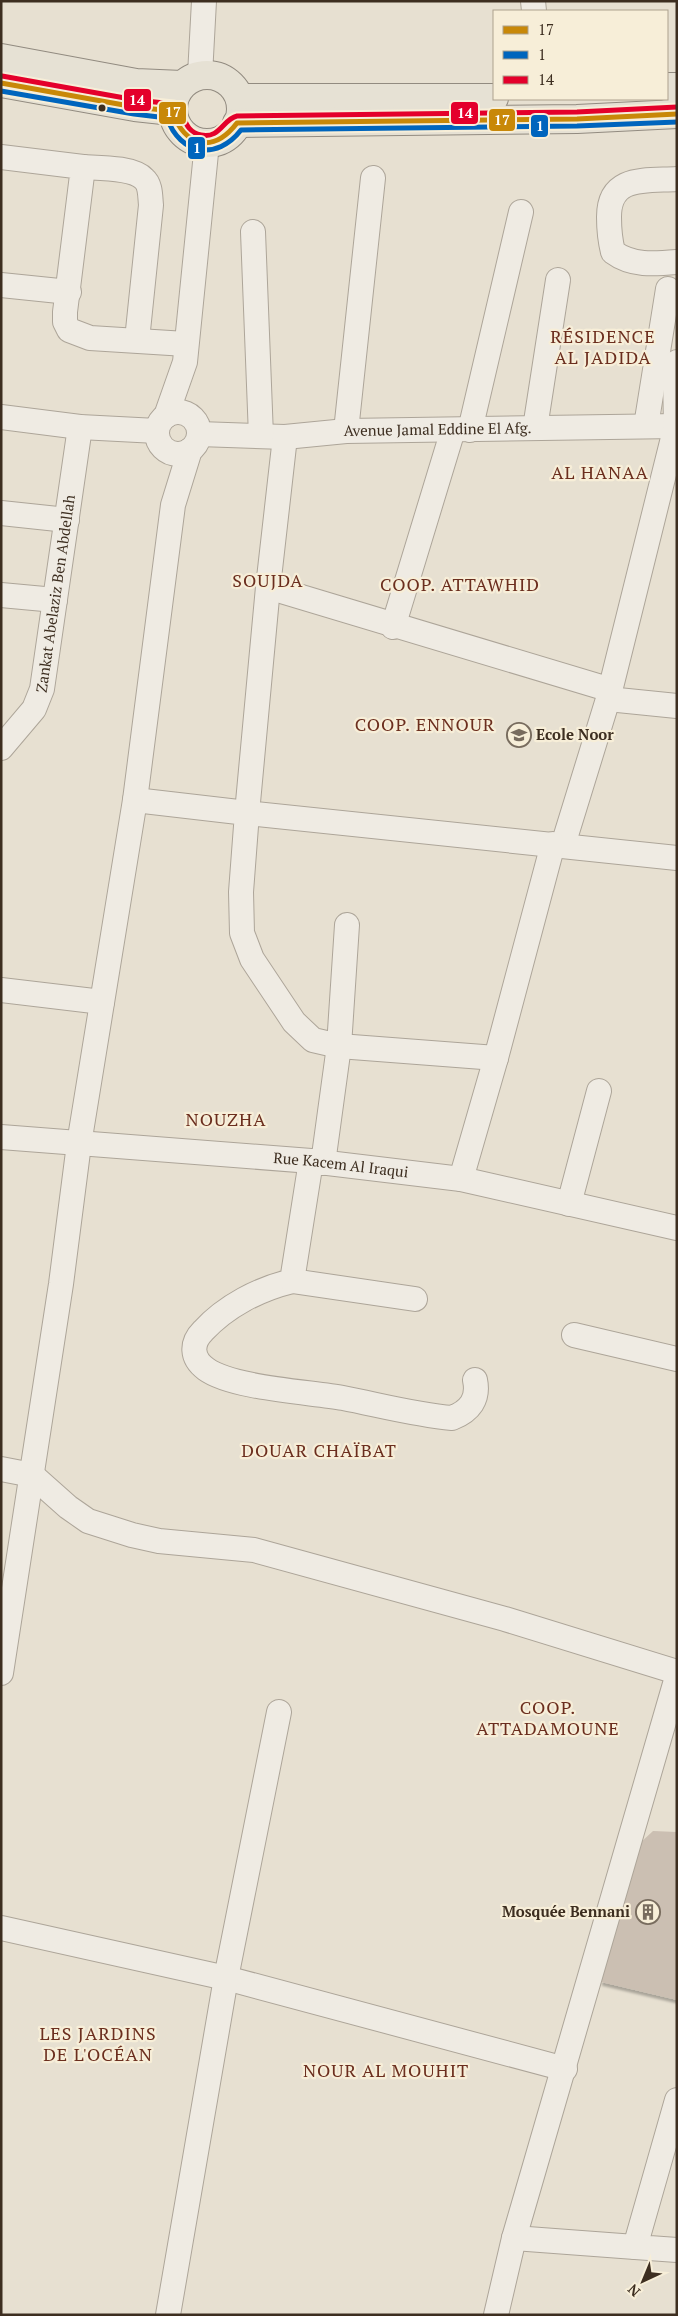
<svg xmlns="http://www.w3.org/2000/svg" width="678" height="2316" font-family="'PT Serif',serif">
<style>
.building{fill:#cbbfb2;filter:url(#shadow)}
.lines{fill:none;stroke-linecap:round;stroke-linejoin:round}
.minor-casing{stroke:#ada599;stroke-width:26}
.major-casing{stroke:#928b80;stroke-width:30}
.minor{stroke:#efebe3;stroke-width:24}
.major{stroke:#e6e1d4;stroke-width:28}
.bus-1-casing{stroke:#f7eed8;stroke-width:9}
.bus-2-casing{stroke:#f7eed8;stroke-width:9}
.bus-3-casing{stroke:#f7eed8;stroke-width:9}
.bus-1{stroke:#c88808;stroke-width:5}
.bus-2{stroke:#0065bd;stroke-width:5}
.bus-3{stroke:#e4002b;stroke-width:5}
.bus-dot{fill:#3d2e20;stroke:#f7eed8;stroke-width:2}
.labels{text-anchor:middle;stroke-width:4.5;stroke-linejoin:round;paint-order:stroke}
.street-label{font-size:15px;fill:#3d2e20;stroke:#f7eed8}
.poi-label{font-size:15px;font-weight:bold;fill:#3d2e20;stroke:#f7eed8;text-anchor:start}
.quarter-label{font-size:18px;letter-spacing:1px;fill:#6b2e1e;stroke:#f7eed8}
.line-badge{stroke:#f7eed8;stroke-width:2}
.badge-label{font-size:14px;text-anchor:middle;font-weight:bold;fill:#fff}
</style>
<defs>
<filter id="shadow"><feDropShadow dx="4.5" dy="4.5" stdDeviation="1" flood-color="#0004"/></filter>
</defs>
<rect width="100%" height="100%" fill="#e7e0d1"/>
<path class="building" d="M653,1831l24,1v168l-80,-19 42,-137z"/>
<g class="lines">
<defs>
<g id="minor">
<path d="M533,1l1,10"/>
<path d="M200,75l4,-74"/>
<path d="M1,157l82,10 -18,145v10l4,8 21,8 96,6"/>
<path d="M83,167c15,1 50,0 61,12 7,6 6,18 7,26l-14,135"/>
<path d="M677,179c-32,2 -68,-4 -68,38 0,12 1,23 4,35 19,14 41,12 64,10"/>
<path d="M253,232l8,204"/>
<path d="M1,285l68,7"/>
<circle cx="178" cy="433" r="21"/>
<path d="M166,416l19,-54 22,-219"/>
<path d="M1,417l79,10 77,4"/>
<path d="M646,426l22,-137"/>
<path d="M535,428l23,-148"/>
<path d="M470,430l51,-218"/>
<path d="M346,431l27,-253"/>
<path id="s1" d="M199,434l86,3 61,-6 331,-5"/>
<path d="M285,437l-17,150 -21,226 430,45"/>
<path d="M1,513l66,7"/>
<path d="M268,587l343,103"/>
<path d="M1,595l54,5"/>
<path d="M393,627l60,-197"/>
<path d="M608,699l69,7"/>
<path id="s2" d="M1,748l33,-39 8,-20 38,-262"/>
<path d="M135,800l112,13 -6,79 1,41 10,26 42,63 19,18 26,6 157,12"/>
<path d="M563,845l45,-146 68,-273 -1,-50 2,-14"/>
<path d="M1,990l101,12"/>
<path id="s3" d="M1,1137l310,24 150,18 216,49"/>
<path d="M311,1161l-19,120c-33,8 -66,25 -89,50 -12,12 -12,27 3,38 26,19 103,23 137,29 36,7 73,17 109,20 18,-7 27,-19 23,-38"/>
<path d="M323,1163l16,-117 8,-121"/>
<path d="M461,1179l35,-121 57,-214"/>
<path d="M569,1204l30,-113"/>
<path d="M292,1281l123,18"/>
<path d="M574,1335l103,24"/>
<path d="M1,1469l31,6 36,32 20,14 44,14 27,6 95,9 251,69 172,53"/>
<path d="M1,1673l60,-389 18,-140 56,-344 38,-295 17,-55"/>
<path d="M1,1928l225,50 339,91"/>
<path d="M677,2100l-42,147 42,3"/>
<path d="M514,2238l121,9"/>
<path d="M168,2315l58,-337 53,-266"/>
<path d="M496,2315l18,-77 163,-561"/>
</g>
<g id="major">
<path d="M1,58l135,25 46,2"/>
<circle cx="207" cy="109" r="34"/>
<path d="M1,83l134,24 37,4"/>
<path d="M667,87h10"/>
<path d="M240,98h254"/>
<path d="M237,123l340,-4 100,-5"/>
</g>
</defs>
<use href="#minor" class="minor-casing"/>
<use href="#major" class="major-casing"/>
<use href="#minor" class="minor"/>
<use href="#major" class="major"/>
<defs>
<path id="bus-1" d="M1,83l134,24 37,4c13,36 41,43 65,12l340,-4 100,-5"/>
<path id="bus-2" d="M1,91l133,23 33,4c13,37 50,43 74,12l336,-4 100,-4"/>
<path id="bus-3" d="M2,76l134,24 38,4c12,8 8,27 27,31 19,4 22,-16 36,-19l340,-4 100,-5"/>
</defs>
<use href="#bus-1" class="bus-1-casing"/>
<use href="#bus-2" class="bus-2-casing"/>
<use href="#bus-3" class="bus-3-casing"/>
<use href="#bus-1" class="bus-1"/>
<use href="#bus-2" class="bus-2"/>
<use href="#bus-3" class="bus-3"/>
</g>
<defs>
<symbol id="school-ring" viewBox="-11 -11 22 22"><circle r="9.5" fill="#f7eed8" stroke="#786c5e" stroke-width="1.5"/><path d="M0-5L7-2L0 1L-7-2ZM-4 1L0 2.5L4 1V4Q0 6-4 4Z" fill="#786c5e"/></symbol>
<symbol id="building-ring" viewBox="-11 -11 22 22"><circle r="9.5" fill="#f7eed8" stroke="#786c5e" stroke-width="1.5"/><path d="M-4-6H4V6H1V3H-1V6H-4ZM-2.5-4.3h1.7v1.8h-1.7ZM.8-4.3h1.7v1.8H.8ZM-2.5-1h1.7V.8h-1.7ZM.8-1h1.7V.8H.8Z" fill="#786c5e"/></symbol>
</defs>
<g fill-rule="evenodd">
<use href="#school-ring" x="505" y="721" width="28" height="28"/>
<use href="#building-ring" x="634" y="1898" width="28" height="28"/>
</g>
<circle class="bus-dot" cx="102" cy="108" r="4.5"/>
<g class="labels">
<g class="street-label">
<text dy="5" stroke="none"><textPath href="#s1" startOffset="239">Avenue Jamal Eddine El Afg.</textPath></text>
<text dy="5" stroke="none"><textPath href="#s2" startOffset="169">Zankat Abelaziz Ben Abdellah</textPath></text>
<text dy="5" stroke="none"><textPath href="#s3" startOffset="341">Rue Kacem Al Iraqui</textPath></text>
</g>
<g class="poi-label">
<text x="536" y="740">Ecole Noor</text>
<text x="630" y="1917" text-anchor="end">Mosquée Bennani</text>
</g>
<g class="quarter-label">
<text x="603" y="343">RÉSIDENCE<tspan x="603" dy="21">AL JADIDA</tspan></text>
<text x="600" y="479">AL HANAA</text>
<text x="268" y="587">SOUJDA</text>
<text x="460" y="591">COOP. ATTAWHID</text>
<text x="425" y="731">COOP. ENNOUR</text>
<text x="226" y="1126">NOUZHA</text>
<text x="319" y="1457">DOUAR CHAÏBAT</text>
<text x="548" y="1714">COOP.<tspan x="548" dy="21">ATTADAMOUNE</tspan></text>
<text x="98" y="2040">LES JARDINS<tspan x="98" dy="21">DE L'OCÉAN</tspan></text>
<text x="386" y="2077">NOUR AL MOUHIT</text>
</g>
</g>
<g class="line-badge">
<rect x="123" y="88" width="29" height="24" rx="5" fill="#e4002b"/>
<rect x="158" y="101" width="29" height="24" rx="5" fill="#c88808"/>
<rect x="450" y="101" width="29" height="24" rx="5" fill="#e4002b"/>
<rect x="488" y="108" width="28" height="24" rx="5" fill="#c88808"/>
<rect x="530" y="114" width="19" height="24" rx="5" fill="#0065bd"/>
<rect x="187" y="136" width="19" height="24" rx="5" fill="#0065bd"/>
</g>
<g class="badge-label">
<text x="137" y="105">14</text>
<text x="173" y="117">17</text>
<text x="465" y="118">14</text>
<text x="502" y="125">17</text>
<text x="540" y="131">1</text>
<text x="197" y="153">1</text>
</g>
<rect width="678" height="2316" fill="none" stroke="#3d2e20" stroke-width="5"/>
<rect x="493" y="10" width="175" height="90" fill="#f7eed8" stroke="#ada18e"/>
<rect x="503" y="26" width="25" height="8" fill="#c88808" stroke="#ada18e"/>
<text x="538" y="35" font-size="15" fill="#3d2e20">17</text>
<rect x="503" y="51" width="25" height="8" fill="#0065bd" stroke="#ada18e"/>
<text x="538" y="60" font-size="15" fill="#3d2e20">1</text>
<rect x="503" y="76" width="25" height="8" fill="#e4002b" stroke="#ada18e"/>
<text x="538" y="85" font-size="15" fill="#3d2e20">14</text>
<g transform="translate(643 2281) rotate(224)" stroke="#f7eed8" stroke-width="4" paint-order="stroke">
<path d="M0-4L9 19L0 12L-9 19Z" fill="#3d2e20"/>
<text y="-8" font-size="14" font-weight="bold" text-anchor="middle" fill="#3d2e20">N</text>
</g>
</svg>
